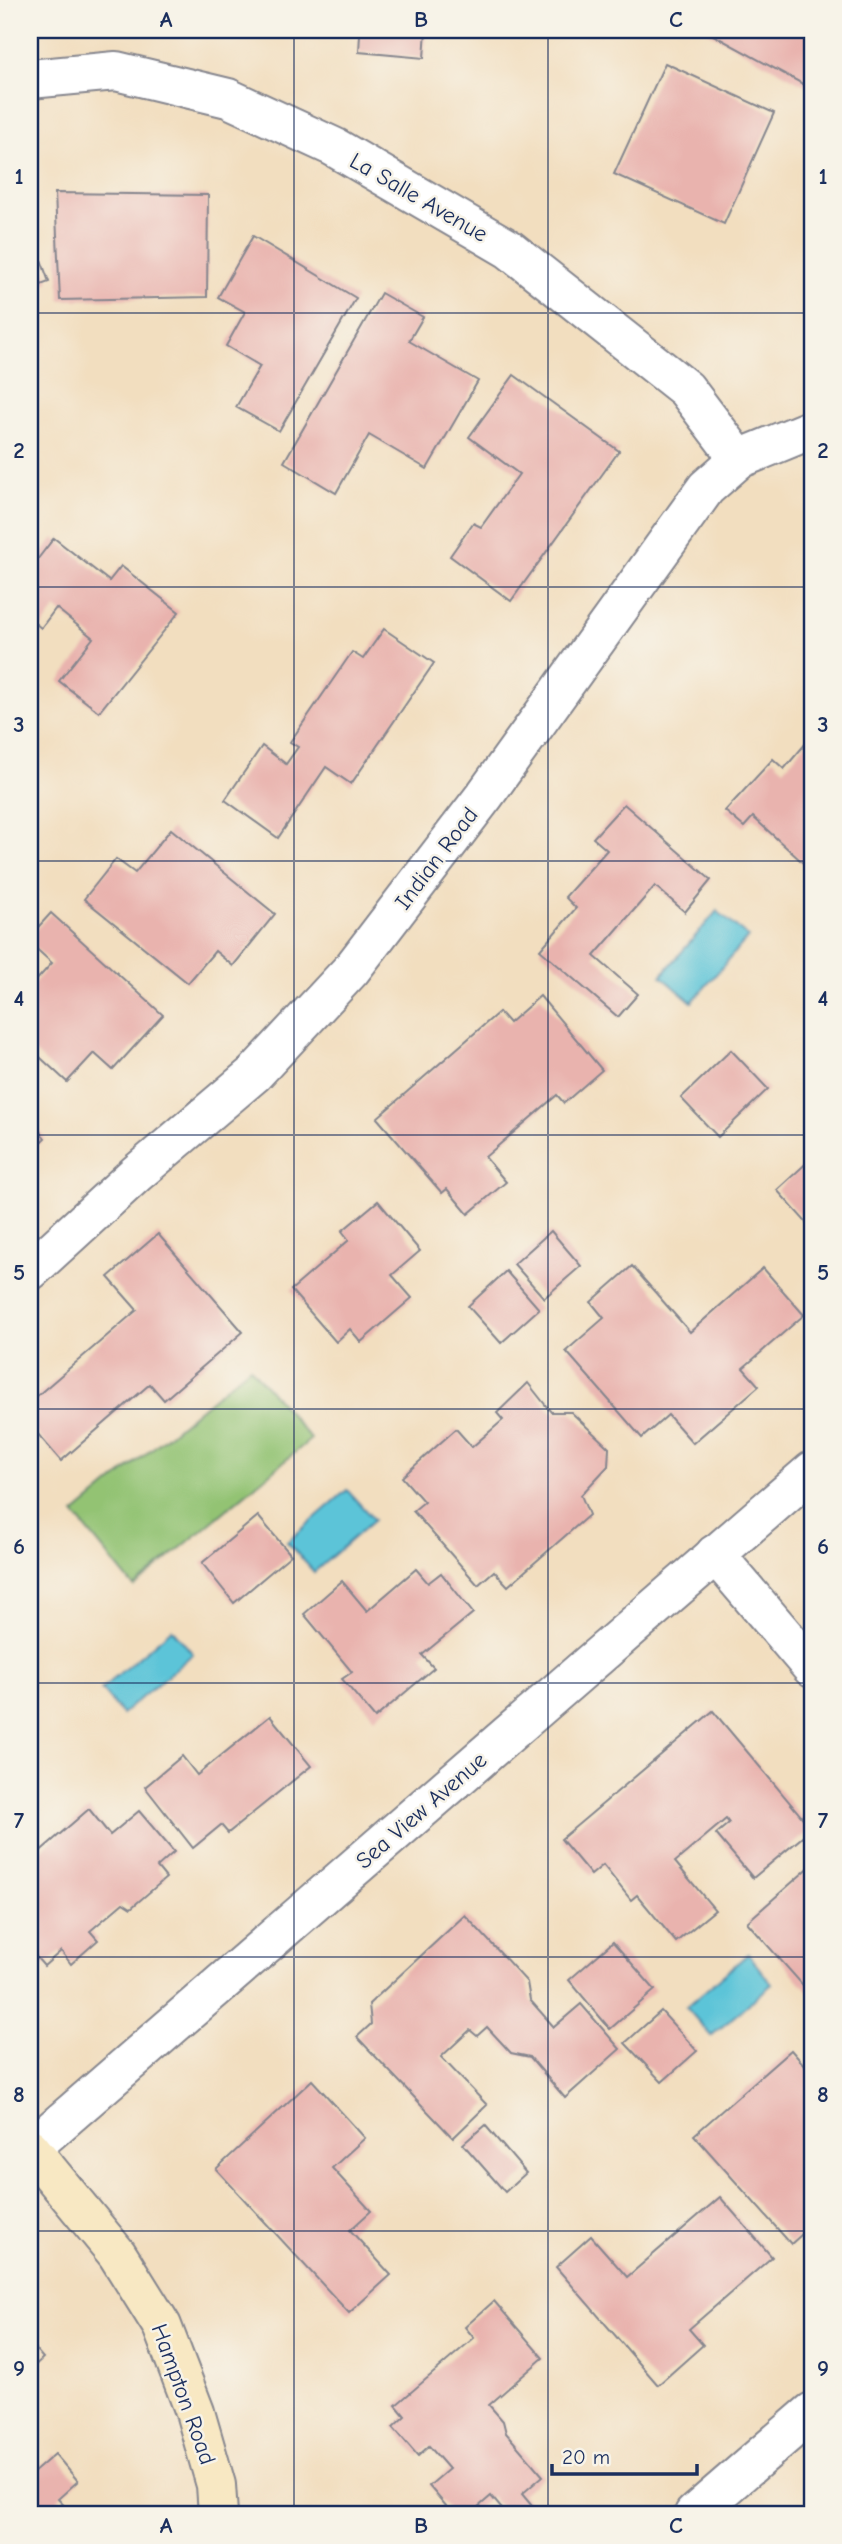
<svg xmlns="http://www.w3.org/2000/svg" width="842" height="2544" font-family="'Comic Neue',sans-serif">
<style>
.green{fill:#93c373;stroke:#577968;stroke-width:2}
.water{fill:#5bc4d8;stroke:#3b7a9b;stroke-width:2}
.building{fill:#e9b3ae}
.lines{fill:none;stroke-linecap:round;stroke-linejoin:round}
.street-casing{stroke:#86868e;stroke-width:42}
.secondary-casing{stroke:#86868e;stroke-width:42}
.street{stroke:#fff;stroke-width:38}
.secondary{stroke:#f8e8c3;stroke-width:38}
.grid{fill:none;stroke:#1b2f5e;stroke-width:2;stroke-opacity:0.55}
.labels{text-anchor:middle;stroke-width:5;stroke-linejoin:round;paint-order:stroke}
.street-label{font-size:23px;fill:#1b2f5e;stroke:#f7f3e8}
.neatline{fill:none;stroke:#1b2f5e;stroke-width:2.5}
.grid-label{font-size:23px;text-anchor:middle;font-weight:bold;fill:#1b2f5e}
</style>
<rect width="100%" height="100%" fill="#f7f3e8"/>
<filter id="ink" filterUnits="userSpaceOnUse"><feTurbulence type="fractalNoise" baseFrequency=".0143" numOctaves="2"/><feDisplacementMap in="SourceGraphic" scale="14" xChannelSelector="R" yChannelSelector="G"/><feConvolveMatrix kernelMatrix="1 2 1 2 8 2 1 2 1" color-interpolation-filters="sRGB"/></filter>
<filter id="wash" filterUnits="userSpaceOnUse"><feTurbulence type="fractalNoise" baseFrequency=".00686" numOctaves="4" result="noise"/><feDisplacementMap in="SourceGraphic" scale="28" xChannelSelector="R" yChannelSelector="G"/><feGaussianBlur stdDeviation="1.57" result="paint"/><feColorMatrix in="noise" values="0 0 0 0 0 0 0 0 0 0 0 0 0 0 0 0 0 1.4 0 .05"/><feComposite in="paint" operator="in"/></filter>
<g filter="url(#wash)">
<rect width="100%" height="100%" fill="#f2debf"/>
<path class="green" d="M250,1367l61,72 -177,148 -60,-73z"/>
<g class="water">
<path d="M717,911l31,26 -56,65 -31,-26z"/>
<path d="M347,1490l27,30 -60,52 -27,-30z"/>
<path d="M172,1629l21,25 -71,60 -21,-25z"/>
<path d="M748,1954l24,30 -61,52 -25,-29z"/>
</g>
<g id="blocks">
<g class="building">
<path d="M331,30h95l-2,28 -65,-6 1,-18 -30,-2z"/>
<path d="M704,30h108v59z"/>
<path d="M665,63l109,50 -50,111 -110,-50z"/>
<path d="M55,193l153,2 -1,102 -147,3z"/>
<path d="M30,229l19,53 -19,7z"/>
<path d="M253,236l103,62 -77,133 -43,-24 24,-41 -34,-20 19,-34 -27,-15z"/>
<path d="M381,293l42,24 -14,24 69,40 -51,88 -58,-34 -33,58 -52,-31z"/>
<path d="M514,375l105,76 -108,150 -61,-45 23,-33 8,4 38,-53 -50,-37z"/>
<path d="M54,538l55,43 12,-15 58,46 -80,100 -40,-31 34,-43 -37,-30 -15,20 -11,-9v-50z"/>
<path d="M384,629l50,34 -83,121 -25,-17 -48,71 -53,-38 37,-54 24,18 12,-17 -8,-5 62,-90 11,7z"/>
<path d="M812,736v135l-59,-54 -9,10 -19,-16 48,-52 11,10z"/>
<path d="M624,804l87,76 -26,32 -30,-26 -61,70 44,38 -20,23 -78,-67 36,-42 -11,-11 42,-47 -14,-12z"/>
<path d="M171,829l104,85 -42,52 -18,-15 -27,32 -104,-84 32,-40 19,14z"/>
<path d="M51,913l112,102 -50,55 -19,-17 -27,29 -37,-34v-67l3,3 19,-21 -22,-20v-7z"/>
<path d="M540,996l62,74 -38,33 -7,-8 -72,62 21,25 -38,32 -21,-25 -5,4 -65,-75 122,-106 10,11z"/>
<path d="M731,1050l37,39 -50,48 -37,-39z"/>
<path d="M30,1120l15,18 -15,14z"/>
<path d="M812,1158v71l-35,-39z"/>
<path d="M378,1201l42,50 -28,24 20,23 -51,44 -11,-13 -14,13 -45,-52 58,-50 -7,-9z"/>
<path d="M551,1231l30,35 -37,32 -30,-34z"/>
<path d="M158,1234l85,98 -79,68 -14,-16 -89,77 -31,-36v-23l107,-92 -29,-33z"/>
<path d="M632,1266l58,66 73,-64 41,47 -61,53 16,18 -66,57 -25,-28 -26,23 -76,-87 38,-33 -13,-16z"/>
<path d="M506,1271l33,38 -38,34 -33,-37z"/>
<path d="M528,1383l23,29h20l38,36 -1,18 -27,29 8,20 -81,71 -14,-15 -16,14 -65,-74 11,-9 -22,-25 54,-48 16,18 31,-27 -6,-7z"/>
<path d="M258,1516l33,39 -57,48 -32,-40z"/>
<path d="M416,1569l12,14 13,-10 32,40 -51,42 12,13 -59,50 -33,-39 10,-7 -48,-58 38,-33 25,30z"/>
<path d="M713,1711l99,118 -59,49 -37,-44 13,-11 -3,-4 -51,43 40,48 -39,32 -39,-47 -6,5 -28,-35 -12,10 -30,-36z"/>
<path d="M270,1716l41,50 -83,67 -7,-8 -28,23 -48,-61 37,-31 15,19z"/>
<path d="M89,1809l21,26 29,-24 35,41 -17,15 9,11 -35,30 -8,-5 -33,28 8,9 -27,24 -10,-13 -17,15 -14,-16v-49l2,-2 -2,-3v-36z"/>
<path d="M812,1865v124l-3,3 -62,-70z"/>
<path d="M465,1915l62,67 3,18 24,27 27,-23 39,45 -55,49 -35,-41 -19,-4 -24,-26 -10,9 -7,-6 -29,27 46,48 -34,33 -96,-101 14,-13 -2,-20z"/>
<path d="M613,1942l42,48 -45,39 -41,-49z"/>
<path d="M661,2011l36,40 -35,31 -37,-39z"/>
<path d="M791,2050l21,24v94l-2,2 2,3v52l-21,19 -97,-109z"/>
<path d="M312,2080l53,58 -33,30 39,43 -21,19 41,45 -42,38 -133,-144z"/>
<path d="M485,2125l41,48 -21,19 -42,-48z"/>
<path d="M720,2197l52,60 -83,72 14,16 -45,40 -102,-118 35,-31 36,41z"/>
<path d="M494,2301l49,57 -54,47 14,16 3,12 37,43 -21,18 10,12 -9,8h-17l-15,-18 -21,18h-17l-24,-28 20,-17 -20,-23 -11,10 -25,-29 12,-11 -9,-11 78,-67 -9,-11z"/>
<path d="M30,2343l13,15 -13,12z"/>
<path d="M55,2454l23,27 -20,18 14,15h-42v-42l2,2z"/>
</g>
</g>
</g>
<g filter="url(#ink)">
<use href="#blocks" fill-opacity="0" stroke="#86868e" stroke-width="2"/>
<g class="lines">
<defs>
<g id="street">
<path d="M30,79l86,-8 112,27 106,49 175,102 177,140 53,70"/>
<path d="M30,1271l106,-97 118,-100 97,-104 134,-175 221,-307 33,-29 73,-30"/>
<path d="M715,1554l97,114"/>
<path d="M30,2149l782,-678"/>
<path d="M694,2514l118,-102"/>
</g>
<path id="secondary" d="M30,2148l87,106 45,72 33,86 21,73 2,29"/>
</defs>
<use href="#street" class="street-casing"/>
<use href="#secondary" class="secondary-casing"/>
<use href="#street" class="street"/>
<use href="#secondary" class="secondary"/>
</g>
</g>
<path class="grid" d="M294,30v2484M548,30v2484M30,313h782M30,587h782M30,861h782M30,1135h782M30,1409h782M30,1683h782M30,1957h782M30,2231h782"/>
<g class="labels">
<g class="street-label">
<text transform="translate(419 197) rotate(30)" y="8">La Salle Avenue</text>
<text transform="translate(436 858) rotate(-53)" y="8">Indian Road</text>
<text transform="translate(421 1810) rotate(-41)" y="8">Sea View Avenue</text>
<text transform="translate(184 2394) rotate(70)" y="8">Hampton Road</text>
</g>
</g>
<rect width="842" height="2544" fill="none" stroke="#f7f3e8" stroke-width="77"/>
<path d="M552 2464v10h145v-10" fill="none" stroke="#1b2f5e" stroke-width="3.5"/>
<text x="562" y="2464" font-size="21" fill="#1b2f5e" stroke="#f7f3e8" stroke-width="5" paint-order="stroke">20 m</text>
<rect x="38" y="38" width="766" height="2468" class="neatline"/>
<g class="grid-label">
<text x="166" y="27">A</text>
<text x="421" y="27">B</text>
<text x="676" y="27">C</text>
<text x="19" y="184">1</text>
<text x="823" y="184">1</text>
<text x="19" y="458">2</text>
<text x="823" y="458">2</text>
<text x="19" y="732">3</text>
<text x="823" y="732">3</text>
<text x="19" y="1006">4</text>
<text x="823" y="1006">4</text>
<text x="19" y="1280">5</text>
<text x="823" y="1280">5</text>
<text x="19" y="1554">6</text>
<text x="823" y="1554">6</text>
<text x="19" y="1828">7</text>
<text x="823" y="1828">7</text>
<text x="19" y="2102">8</text>
<text x="823" y="2102">8</text>
<text x="19" y="2376">9</text>
<text x="823" y="2376">9</text>
<text x="166" y="2533">A</text>
<text x="421" y="2533">B</text>
<text x="676" y="2533">C</text>
</g>
</svg>
